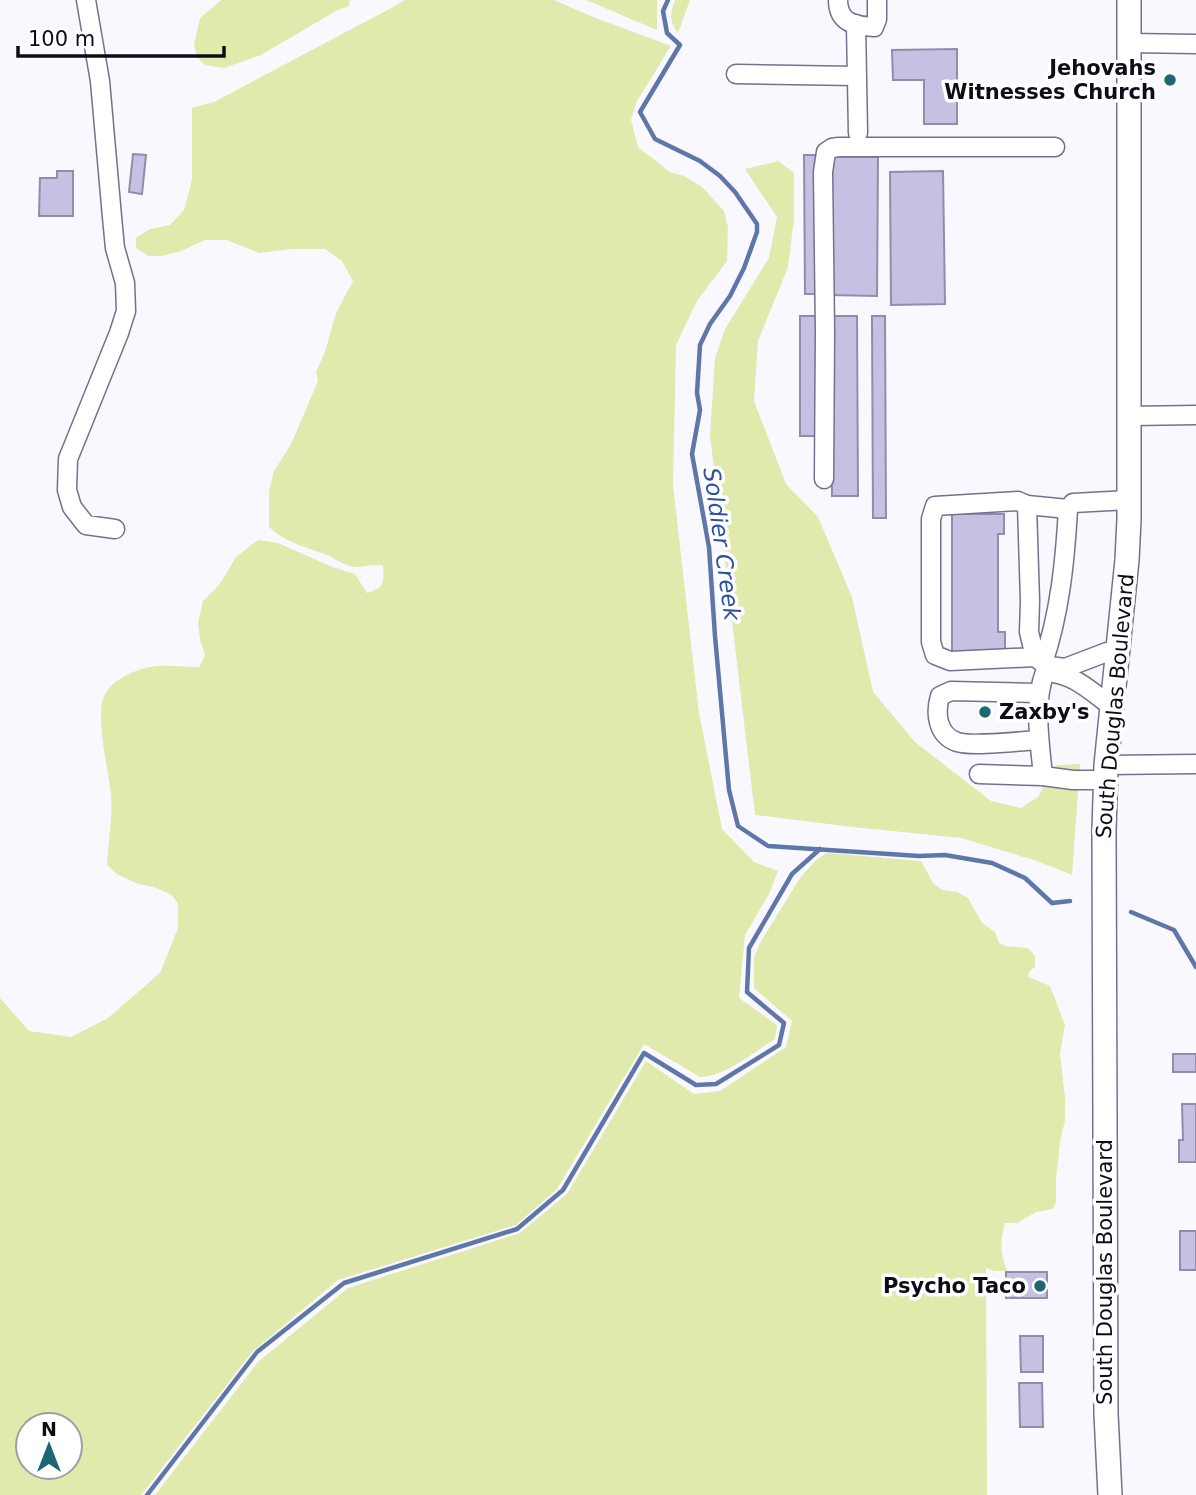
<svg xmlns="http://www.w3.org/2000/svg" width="1196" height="1495" font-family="'DejaVu Sans',sans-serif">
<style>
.green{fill:#dfeaac;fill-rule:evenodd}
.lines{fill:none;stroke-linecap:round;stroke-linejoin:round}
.stream{stroke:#5f76a9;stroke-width:4.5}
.building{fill:#c6c0e2;stroke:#928cac;stroke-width:2}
.minor-casing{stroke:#76708f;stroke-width:21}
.major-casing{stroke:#76708f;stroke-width:26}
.minor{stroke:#fff;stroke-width:18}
.major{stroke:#fff;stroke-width:23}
.poi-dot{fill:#1d6673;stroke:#fff;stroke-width:2.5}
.labels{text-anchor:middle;stroke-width:7;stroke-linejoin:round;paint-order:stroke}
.poi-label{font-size:21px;font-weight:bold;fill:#0e0c17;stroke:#fff;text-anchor:end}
.street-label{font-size:21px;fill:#0e0c17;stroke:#fff}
.water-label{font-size:23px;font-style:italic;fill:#2d51a1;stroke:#fff}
</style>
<rect width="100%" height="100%" fill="#f9f8ff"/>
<g class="green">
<path d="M221,0h129l-1,6 -13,5 -75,44 -37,13 -19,-3 -8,-8 -3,-13 6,-26z"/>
<path d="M405,0h149l39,17 78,29 -34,55 -6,19 7,27 32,25 14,4 18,11 22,24 4,16 -1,34 -30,40 -21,44 -3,140 26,228 23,116 32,33 24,9 -9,23 -24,41 -6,63 38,27 -2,14c-21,13 -50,38 -75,38l-56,-33 -87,145 -41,36 -178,55 -85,71 -112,144h-141v-497l29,33 42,6 37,-19 52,-45 18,-45v-24l-6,-9 -18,-8 -16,-3 -21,-10 -10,-9c1,-22 6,-49 4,-70 -2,-24 -17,-81 -6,-101 8,-15 30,-24 45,-27 16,-3 33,0 49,0l6,-12 -5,-15 -2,-17 5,-22 17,-17 16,-27 22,-17 20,3 54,24 23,7 12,19c16,-4 18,-11 16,-27 -10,-3 -17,1 -27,1 -9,0 -19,-7 -26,-11 -22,-8 -44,-13 -61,-29v-36l5,-20 16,-25 11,-25 17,-40 -2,-9 9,-20 11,-39 17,-32 -11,-20 -17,-12h-34l-32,4 -32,-13h-22l-24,11 -19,5h-13l-13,-8v-10l14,-9 20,-4 14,-15 8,-30v-72l22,-6 181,-96zM28,1425h42v42h-42z"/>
<path d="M586,0h71v30z"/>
<path d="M675,0h15l-12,33c-9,-12 -8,-19 -3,-33z"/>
<path d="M778,161l16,12v46l-6,48 -30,74 -4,60 32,83 32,33 34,80 21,95 42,50 76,59 30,7 17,-11 18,-32 24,-1 -8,111 -35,-14 -76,-23 -108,-11 -98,-12 -45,-380 5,-77 10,-29 44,-71 8,-41 -32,-48z"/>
<path d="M827,853l94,8 12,22 9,7 15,2 11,6 14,25 13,9 4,11 7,3 22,2 7,8v11l-6,5 -1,5 22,9 15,39 -5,29 5,44v22l-5,22 -4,37v23l-3,7 -17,3 -19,11h-12c-5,20 -5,29 2,48h-13l-8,-3 1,227h-832l103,-133 90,-74 172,-55 47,-39 79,-133 48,33 26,-3 66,-44 6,-26 -38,-33v-31l6,-14 40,-65 17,-19z"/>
</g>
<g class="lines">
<g class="stream">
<path d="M668,0l-5,11 4,22 13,12 -40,67 15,27 45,22 20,15 15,16 22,32v8l-13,36 -14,28 -20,28 -10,21 -3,48 3,17 -8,44 17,93 6,89 14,154 9,36 30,20 151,10 26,-1 47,8 33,15 27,25 18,-2"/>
<path d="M1131,912l43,18 22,37"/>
<path d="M147,1495l110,-143 87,-69 173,-54 46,-39 81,-137 52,32 20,-1 63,-39 5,-22 -37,-31 2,-44 43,-74 28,-25"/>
</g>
</g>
<g class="building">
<path d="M957,49v75h-33v-44h-31l-1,-30z"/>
<path d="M133,154l13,1 -4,39 -13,-2z"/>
<path d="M804,155h13l1,139h-13z"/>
<path d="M831,157h47l-1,139 -47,-1z"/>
<path d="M57,171h16v45h-34l1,-38h17z"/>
<path d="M943,171l2,133 -54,1 -1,-133z"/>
<path d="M800,316h19l1,120h-20z"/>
<path d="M831,316h26l1,180h-26z"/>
<path d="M872,316h13l1,202h-13z"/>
<path d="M952,514h52v20h-6v98h7v21h-53z"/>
<rect x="1173" y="1054" width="23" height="18"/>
<path d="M1182,1104h14v58h-17v-22h4z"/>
<rect x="1180" y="1231" width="16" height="39"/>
<rect x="1006" y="1272" width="41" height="26"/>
<path d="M1020,1336h23v36h-22z"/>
<path d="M1019,1383h23l1,44h-23z"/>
</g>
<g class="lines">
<defs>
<g id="minor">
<path d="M86,0l14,81 12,136 3,31 10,35 1,28 -7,22 -51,126 -1,31 5,17 14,18 29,4"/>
<path d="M838,0c0,23 17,26 36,27l3,-8v-19"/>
<path d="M856,24l2,109"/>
<path d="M1129,43l67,1"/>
<path d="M736,74l120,2"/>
<path d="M1130,416l66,-1"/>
<path d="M824,479l1,-148 -2,-159 3,-20 6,-4 7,-1h216"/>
<path d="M1027,505l41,4"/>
<path d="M1035,657l-85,4 -15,-6 -4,-13v-123l4,-13 83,-5 9,4 3,96 -1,31 6,25 8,6c17,-50 22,-102 25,-154l5,-6 56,-3"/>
<path d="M1049,666l16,2 42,-16 10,-2"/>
<path d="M1039,693l-88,-2 -11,5c-5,17 -3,39 17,46 15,5 64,-1 82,-2"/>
<path d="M1106,765l90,-1"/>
<path d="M979,774l64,2 30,4h33"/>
<path d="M1043,776c-3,-33 -10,-72 2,-104 28,1 46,19 67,35"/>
</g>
<path id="major" d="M1110,1495l-4,-81 -2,-583 2,-66 21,-205 2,-41v-519"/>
</defs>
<use href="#minor" class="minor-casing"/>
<use href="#major" class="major-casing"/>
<use href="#minor" class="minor"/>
<use href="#major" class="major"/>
</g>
<g class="poi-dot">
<circle cx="1170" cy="80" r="7"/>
<circle cx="985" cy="712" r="7"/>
<circle cx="1040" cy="1286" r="7"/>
</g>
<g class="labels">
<g class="poi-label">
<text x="1156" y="75">Jehovahs<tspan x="1156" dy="24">Witnesses Church</tspan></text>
<text x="999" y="719" text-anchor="start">Zaxby's</text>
<text x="1026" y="1293">Psycho Taco</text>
</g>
<g class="street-label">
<text transform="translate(1115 706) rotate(-85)" y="7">South Douglas Boulevard</text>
<text transform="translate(1105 1272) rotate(-90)" y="7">South Douglas Boulevard</text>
</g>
<g class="water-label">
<text transform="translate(722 544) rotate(82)" y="8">Soldier Creek</text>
</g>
</g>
<g transform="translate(49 1446)"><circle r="33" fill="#ffffff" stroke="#9f9ea2" stroke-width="2"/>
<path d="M0-5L12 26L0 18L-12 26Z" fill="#1d6673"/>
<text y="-10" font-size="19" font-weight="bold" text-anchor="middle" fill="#0e0c17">N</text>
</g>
<path d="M18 46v10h206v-10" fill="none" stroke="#0e0c17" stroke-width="3.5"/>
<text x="28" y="46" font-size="21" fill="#0e0c17" stroke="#ffffff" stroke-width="5" paint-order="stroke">100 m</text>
</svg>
